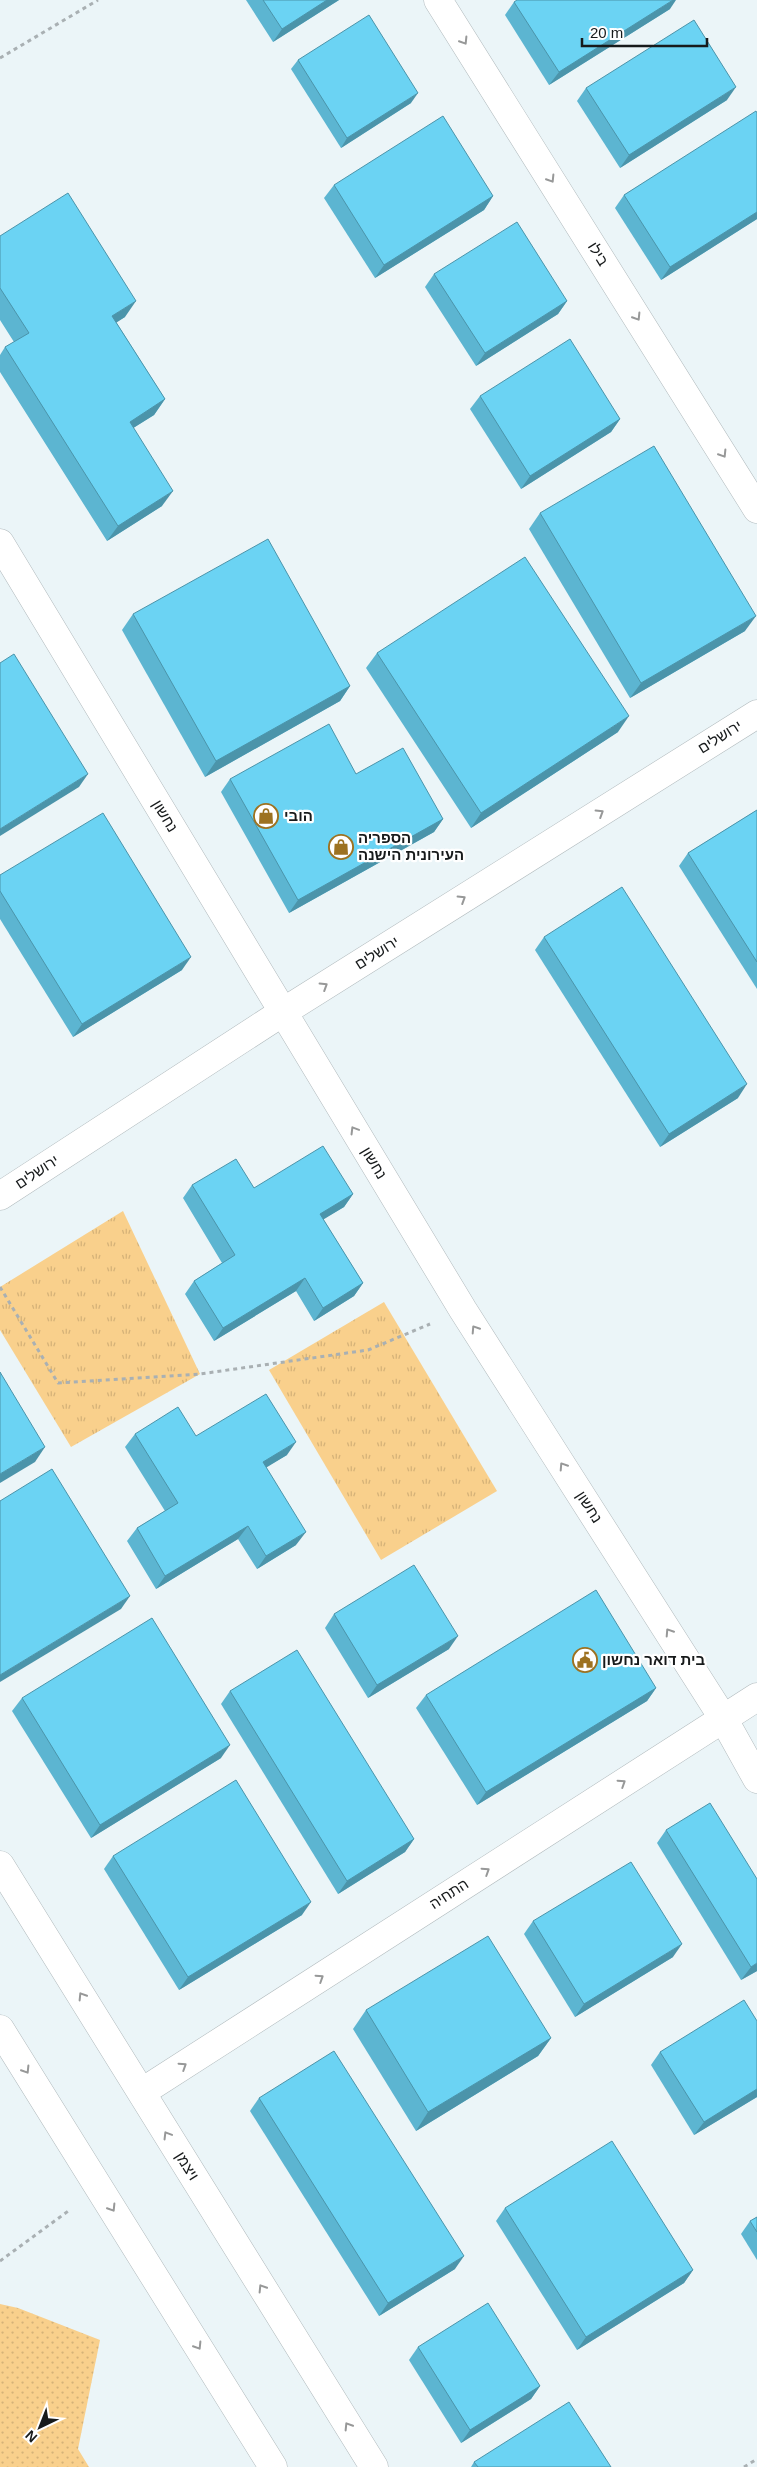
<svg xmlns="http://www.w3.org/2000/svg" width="757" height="2467" font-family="Helvetica,Heebo,sans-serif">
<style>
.grass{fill:url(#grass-dots)}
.park{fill:url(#park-tufts)}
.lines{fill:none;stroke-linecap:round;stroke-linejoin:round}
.street-casing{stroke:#b1babd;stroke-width:29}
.secondary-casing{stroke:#b1babd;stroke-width:29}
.path{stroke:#a9b0b3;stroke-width:3;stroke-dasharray:4 4;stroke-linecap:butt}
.street{stroke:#fff;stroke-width:28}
.secondary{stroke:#fff;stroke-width:28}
.wall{fill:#5cb5d1}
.shaded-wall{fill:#4b94aa}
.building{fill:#6bd3f3;stroke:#4b94aa}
.oneway{stroke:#979898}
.labels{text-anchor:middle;stroke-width:4.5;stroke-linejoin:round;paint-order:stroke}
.street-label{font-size:15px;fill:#171a1b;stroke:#fff}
.poi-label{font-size:15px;font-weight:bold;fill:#171a1b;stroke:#fff;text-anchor:start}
</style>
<defs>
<pattern id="grass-dots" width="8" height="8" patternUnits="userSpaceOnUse" patternTransform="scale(1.25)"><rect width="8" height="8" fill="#f9d08c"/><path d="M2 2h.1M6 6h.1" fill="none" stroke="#d5b278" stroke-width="1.8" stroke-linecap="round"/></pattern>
<pattern id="park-tufts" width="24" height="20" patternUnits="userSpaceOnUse" patternTransform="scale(1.25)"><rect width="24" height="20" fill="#f9d08c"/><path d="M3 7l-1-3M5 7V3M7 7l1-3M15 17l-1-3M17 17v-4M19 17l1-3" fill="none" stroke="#d5b278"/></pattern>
</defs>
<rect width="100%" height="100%" fill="#ebf5f8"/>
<path class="grass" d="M0,2304l18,4 82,32 -22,109 11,18h-89z"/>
<g class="park">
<path d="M123,1211l77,163 -129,73 -71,-117v-43z"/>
<path d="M384,1302l113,189 -116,69 -112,-190z"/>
</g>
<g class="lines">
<defs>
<g id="street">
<path d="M438,0l319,509"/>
<path d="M0,543l463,767 260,408 34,61"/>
<path d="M0,1196l283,-184 474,-298"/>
<path d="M142,2092l615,-395"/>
</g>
<g id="secondary">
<path d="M0,1865l374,602"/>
<path d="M0,2029l273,438"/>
</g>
</defs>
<use href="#street" class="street-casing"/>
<use href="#secondary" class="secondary-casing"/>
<g class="path">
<path d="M0,58l98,-58"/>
<path d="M0,1287l58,96 142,-9 168,-24 62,-26"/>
<path d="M0,2261l71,-52"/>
<path d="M744,2467l13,-8"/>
</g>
<use href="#street" class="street"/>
<use href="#secondary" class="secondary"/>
</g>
<g class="wall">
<path d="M246,0h93l-66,42z"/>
<path d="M514,2l156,7 -121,76 -44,-70z"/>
<path d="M298,60l113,43 -70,45 -50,-79z"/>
<path d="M586,88l141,12 -107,68 -43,-67z"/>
<path d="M757,113v106l-96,61 -46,-72 9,-13z"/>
<path d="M334,185l159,11 -9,14 -109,68 -51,-80z"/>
<path d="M0,236l125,81 -9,5 49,77 -11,16 -21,13 29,78 -55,35 -107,-169v-17l5,-8 9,-5 -14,-22z"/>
<path d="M434,274l133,27 -9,13 -82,52 -51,-79z"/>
<path d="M480,396l140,23 -9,13 -90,57 -51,-80z"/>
<path d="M540,513l205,118 -115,67 -101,-169z"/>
<path d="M133,614l217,72 -10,15 -135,76 -83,-147z"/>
<path d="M377,653l241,79 -147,96 -105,-160z"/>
<path d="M356,774l87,45 -9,13 -145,81 -68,-121 9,-13z"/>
<path d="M757,810v179l-78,-123 9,-13z"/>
<path d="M0,875l182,95 -109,67 -73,-118z"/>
<path d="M544,937l194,161 -78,49 -125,-197z"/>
<path d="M192,1185l161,9 -9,13 -21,12 40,64 -9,13 -40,25 -18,-30 -82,50 -29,-47 9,-13 28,-18 -39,-65z"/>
<path d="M135,1434l61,2 91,19 -21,12 30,78 -39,24 -19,-30 -82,50 -29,-48 10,-13 28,-17 -40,-64z"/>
<path d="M334,1614l115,35 -81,49 -43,-70z"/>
<path d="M656,1688l-9,13 -170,104 -61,-97 10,-13z"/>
<path d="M230,1691l184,148 -9,13 -67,42 -117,-190z"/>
<path d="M22,1698l199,60 -130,80 -79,-127z"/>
<path d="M666,1830l91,141 -16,9 -84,-137z"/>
<path d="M113,1856l189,59 -123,75 -75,-121z"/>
<path d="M533,1921l140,36 -98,60 -51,-83z"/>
<path d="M366,2010l185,28 -13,18 -122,75 -63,-102z"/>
<path d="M757,2021v76l-63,38 -43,-70 9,-13z"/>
<path d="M259,2098l196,171 -76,47 -129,-205z"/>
<path d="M505,2208l188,62 -9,13 -107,67 -81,-129z"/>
<path d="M757,2217v43l-16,-26 9,-13z"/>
<path d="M418,2347l122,39 -9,13 -70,44 -52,-83z"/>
<path d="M474,2462l137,5h-140z"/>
</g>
<g class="shaded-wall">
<path d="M327,0h12l-66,42 9,-13z"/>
<path d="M673,0h3l-6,9 -121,76 10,-13z"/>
<path d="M736,87l-9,13 -107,68 9,-13z"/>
<path d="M418,93l-7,10 -70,45 6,-10z"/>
<path d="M493,196l-9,14 -109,68 9,-13z"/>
<path d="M757,212v7l-96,61 9,-13z"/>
<path d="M136,301l-11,16 -23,15 10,-16z"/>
<path d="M567,301l-9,13 -82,52 9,-13z"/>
<path d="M165,399l-11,16 -35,22 11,-15z"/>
<path d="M620,419l-9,13 -90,57 9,-13z"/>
<path d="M173,491l-11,15 -55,35 11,-15z"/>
<path d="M756,616l-11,15 -115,67 11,-15z"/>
<path d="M350,686l-10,15 -135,76 11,-16z"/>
<path d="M629,716l-11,16 -147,96 10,-15z"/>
<path d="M88,774l-9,13 -79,49v-7z"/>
<path d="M443,819l-9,13 -145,81 9,-13z"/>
<path d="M191,957l-9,13 -109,67 9,-13z"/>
<path d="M747,1084l-9,14 -78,49 9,-13z"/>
<path d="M353,1194l-9,13 -33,20 9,-13z"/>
<path d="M305,1278l-9,13 -82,50 9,-13z"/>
<path d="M363,1283l-9,13 -40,25 9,-13z"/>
<path d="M296,1442l-9,13 -33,20 9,-13z"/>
<path d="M45,1447l-10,15 -35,21v-9z"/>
<path d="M248,1526l-10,13 -82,50 9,-13z"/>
<path d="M306,1532l-10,13 -39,24 9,-13z"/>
<path d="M130,1596l-9,13 -121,73v-7z"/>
<path d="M458,1636l-9,13 -81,49 9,-13z"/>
<path d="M656,1688l-9,13 -170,104 9,-13z"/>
<path d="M230,1745l-9,13 -130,80 9,-13z"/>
<path d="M414,1839l-9,13 -67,42 9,-13z"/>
<path d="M311,1902l-9,13 -123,75 9,-13z"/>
<path d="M682,1944l-9,13 -98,60 9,-13z"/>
<path d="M757,1963v8l-16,9 10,-13z"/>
<path d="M551,2038l-13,18 -122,75 12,-19z"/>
<path d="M757,2089v8l-63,38 10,-13z"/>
<path d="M464,2256l-9,13 -76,47 9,-13z"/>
<path d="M693,2270l-9,13 -107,67 9,-13z"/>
<path d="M540,2386l-9,13 -70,44 9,-13z"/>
</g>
<g class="building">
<path d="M263,0h64l-45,29z"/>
<path d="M517,0h156l-114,72 -45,-70z"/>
<path d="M369,15l49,78 -71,45 -49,-78z"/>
<path d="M694,20l42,67 -107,68 -43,-67z"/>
<path d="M756,111l1,2v99l-87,55 -46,-72z"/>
<path d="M443,116l50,80 -109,69 -50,-80z"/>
<path d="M68,193l68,108 -24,15 53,83 -35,23 43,69 -55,35 -113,-179 24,-14 -29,-45v-52z"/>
<path d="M517,222l50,79 -82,52 -51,-79z"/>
<path d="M570,339l50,80 -90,57 -50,-80z"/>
<path d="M654,446l102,170 -115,67 -101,-170z"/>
<path d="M268,539l82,147 -134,75 -83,-147z"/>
<path d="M525,557l104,159 -148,97 -104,-160z"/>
<path d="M14,654l74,120 -88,55v-166z"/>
<path d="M329,724l27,50 47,-26 40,71 -145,81 -68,-121z"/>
<path d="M757,810v152l-69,-109z"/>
<path d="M103,813l88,144 -109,67 -82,-133v-16z"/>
<path d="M622,887l125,197 -78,50 -125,-197z"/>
<path d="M323,1146l30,48 -33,20 43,69 -40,25 -18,-30 -82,50 -29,-47 41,-26 -43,-70 44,-26 18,29z"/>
<path d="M0,1372l45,75 -45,27z"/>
<path d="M266,1394l30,48 -33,20 43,70 -40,24 -18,-30 -83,50 -28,-48 41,-25 -43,-69 43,-27 18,29z"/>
<path d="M52,1469l78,127 -130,79v-174z"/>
<path d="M414,1565l44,71 -81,49 -43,-71z"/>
<path d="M596,1590l60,98 -170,104 -60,-97z"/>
<path d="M152,1618l78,127 -130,80 -78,-127z"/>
<path d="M297,1650l117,189 -67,42 -117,-190z"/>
<path d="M236,1780l75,122 -123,75 -75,-121z"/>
<path d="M710,1803l47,76v84l-6,4 -85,-137z"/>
<path d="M631,1862l51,82 -98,60 -51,-83z"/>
<path d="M488,1936l63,102 -123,74 -62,-102z"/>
<path d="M744,2000l13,21v68l-53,33 -44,-70z"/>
<path d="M334,2051l130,205 -76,47 -129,-205z"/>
<path d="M612,2141l81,129 -107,67 -81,-129z"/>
<path d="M757,2217v15l-7,-11z"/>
<path d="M488,2303l52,83 -70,44 -52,-83z"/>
<path d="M569,2402l42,65h-133l-4,-5z"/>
</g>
<defs><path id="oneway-chevron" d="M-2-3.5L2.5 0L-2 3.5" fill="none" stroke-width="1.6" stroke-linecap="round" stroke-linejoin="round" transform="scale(1.25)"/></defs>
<g class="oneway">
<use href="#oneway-chevron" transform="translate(464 41) rotate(58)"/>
<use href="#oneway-chevron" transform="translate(551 179) rotate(58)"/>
<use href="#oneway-chevron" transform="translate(637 317) rotate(58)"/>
<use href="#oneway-chevron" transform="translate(723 454) rotate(58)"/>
<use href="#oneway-chevron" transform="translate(600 813) rotate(-32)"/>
<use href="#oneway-chevron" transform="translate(462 899) rotate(-32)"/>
<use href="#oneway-chevron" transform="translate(324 986) rotate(-32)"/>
<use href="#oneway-chevron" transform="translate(354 1130) rotate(-121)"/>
<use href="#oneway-chevron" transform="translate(475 1329) rotate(-123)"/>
<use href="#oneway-chevron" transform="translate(563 1466) rotate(-123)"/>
<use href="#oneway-chevron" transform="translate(669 1632) rotate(-123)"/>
<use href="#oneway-chevron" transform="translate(622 1783) rotate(-33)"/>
<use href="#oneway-chevron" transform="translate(486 1871) rotate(-33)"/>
<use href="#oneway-chevron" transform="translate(320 1978) rotate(-33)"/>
<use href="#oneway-chevron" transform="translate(82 1996) rotate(-122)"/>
<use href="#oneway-chevron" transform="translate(183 2066) rotate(-33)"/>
<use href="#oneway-chevron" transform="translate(26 2070) rotate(58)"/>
<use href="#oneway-chevron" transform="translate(167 2135) rotate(-121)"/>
<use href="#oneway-chevron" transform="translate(112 2208) rotate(58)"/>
<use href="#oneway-chevron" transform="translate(262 2288) rotate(-122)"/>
<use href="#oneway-chevron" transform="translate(198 2346) rotate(58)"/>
<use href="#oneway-chevron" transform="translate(348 2426) rotate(-122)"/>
</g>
<defs>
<symbol id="shop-ring" viewBox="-11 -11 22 22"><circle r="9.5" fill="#fff" stroke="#9d7221" stroke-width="1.5"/><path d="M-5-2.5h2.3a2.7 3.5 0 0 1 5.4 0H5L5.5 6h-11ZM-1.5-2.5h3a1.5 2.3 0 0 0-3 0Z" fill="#9d7221"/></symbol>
<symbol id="civic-ring" viewBox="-11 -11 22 22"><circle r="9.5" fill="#fff" stroke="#9d7221" stroke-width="1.5"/><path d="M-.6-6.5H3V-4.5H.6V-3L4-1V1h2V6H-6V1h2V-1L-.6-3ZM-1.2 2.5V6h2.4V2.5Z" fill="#9d7221"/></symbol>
</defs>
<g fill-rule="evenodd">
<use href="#shop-ring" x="252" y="802" width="28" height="28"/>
<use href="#shop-ring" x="327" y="833" width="28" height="28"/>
<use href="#civic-ring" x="571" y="1646" width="28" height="28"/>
</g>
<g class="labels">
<g class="street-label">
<text transform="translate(598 254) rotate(58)" y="5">בילו</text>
<text transform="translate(720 737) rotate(-32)" y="5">ירושלים</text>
<text transform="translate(165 816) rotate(59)" y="5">נחשון</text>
<text transform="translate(377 953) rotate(-32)" y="5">ירושלים</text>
<text transform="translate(374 1163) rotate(59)" y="5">נחשון</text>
<text transform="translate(37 1172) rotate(-33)" y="5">ירושלים</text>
<text transform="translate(589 1507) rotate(57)" y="5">נחשון</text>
<text transform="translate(449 1894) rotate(-33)" y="5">התחיה</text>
<text transform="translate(187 2166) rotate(58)" y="5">ויצמן</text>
</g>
<g class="poi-label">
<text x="284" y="821">הובי</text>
<text x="358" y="843">הספריה<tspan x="358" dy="17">העירונית הישנה</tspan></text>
<text x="602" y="1665">בית דואר נחשון</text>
</g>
</g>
<g transform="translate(40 2427) rotate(223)" stroke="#ffffff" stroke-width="4" paint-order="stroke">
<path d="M0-4L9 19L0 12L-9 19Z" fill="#171a1b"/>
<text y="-8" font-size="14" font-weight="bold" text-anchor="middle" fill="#171a1b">N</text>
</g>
<path d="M582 38v8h125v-8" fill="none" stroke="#171a1b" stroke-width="2.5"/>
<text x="590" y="38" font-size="15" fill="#171a1b" stroke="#ffffff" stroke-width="4" paint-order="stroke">20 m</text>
</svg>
